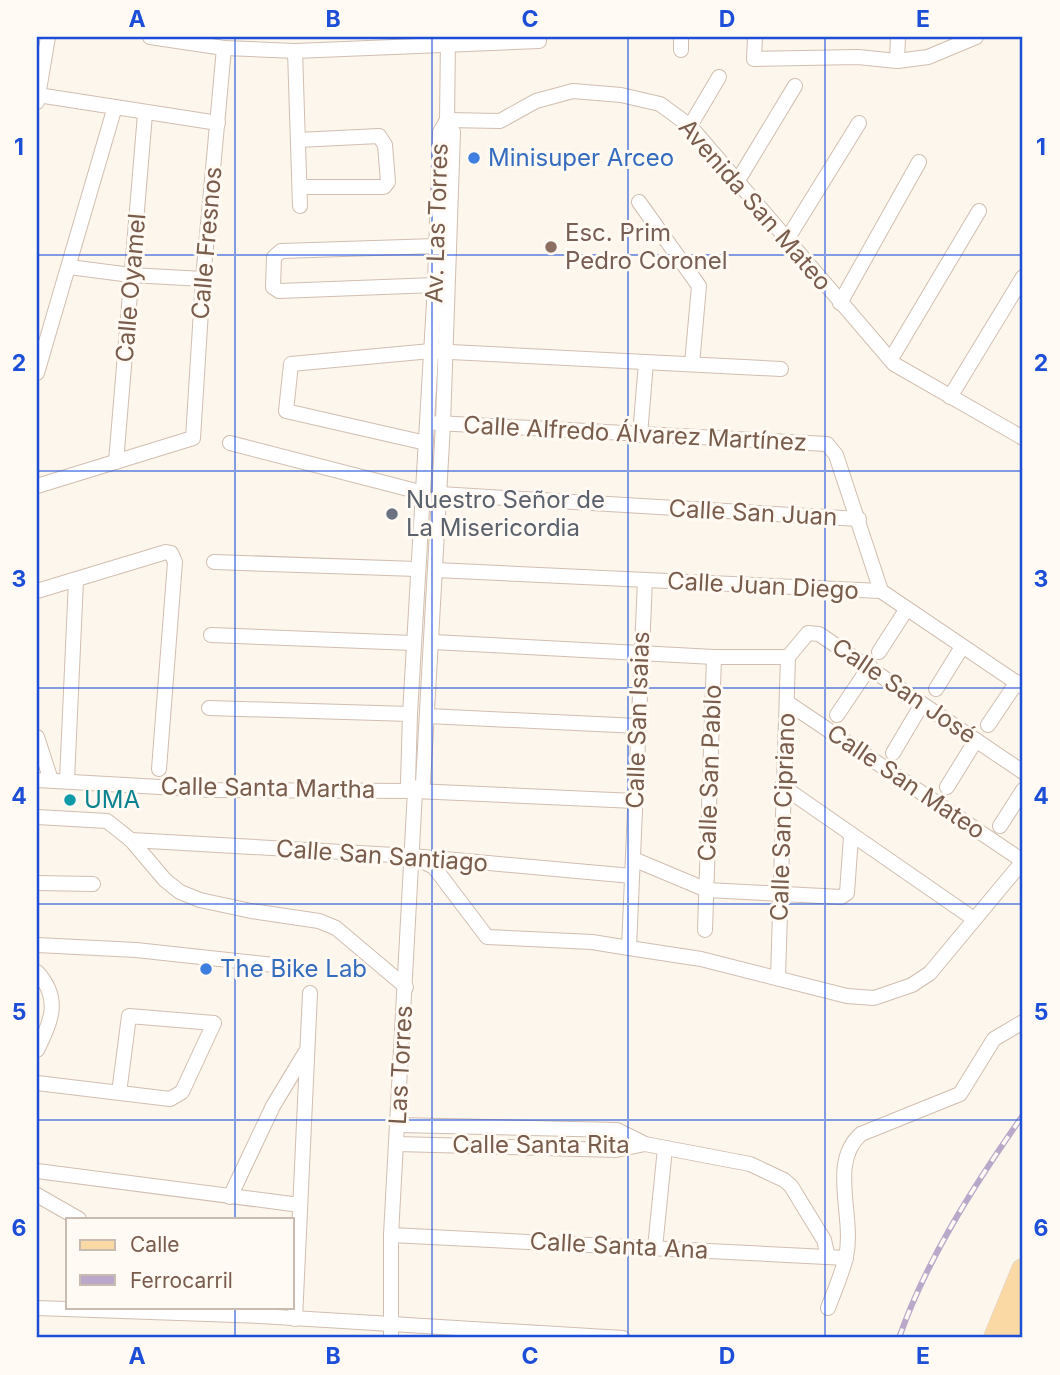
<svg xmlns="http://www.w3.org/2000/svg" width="1060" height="1375" font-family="Inter,sans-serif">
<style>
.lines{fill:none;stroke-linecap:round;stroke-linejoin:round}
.minor-casing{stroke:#d1beb0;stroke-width:16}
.primary-casing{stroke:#dad1cd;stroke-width:24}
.minor{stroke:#fff;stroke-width:14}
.primary{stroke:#fbd9a5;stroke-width:23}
.rail-casing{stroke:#b9a8c9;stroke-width:6}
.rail{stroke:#fffaf3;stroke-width:3.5;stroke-dasharray:10;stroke-linecap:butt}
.grid{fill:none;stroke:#1d4ed8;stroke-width:2;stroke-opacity:0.55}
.shop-dot{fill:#3f7fe0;stroke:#fffaf3;stroke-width:2.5}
.education-dot{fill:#8d6e63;stroke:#fffaf3;stroke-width:2.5}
.worship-dot{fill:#6b7280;stroke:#fffaf3;stroke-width:2.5}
.culture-dot{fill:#0f9aa8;stroke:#fffaf3;stroke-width:2.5}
.labels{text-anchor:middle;stroke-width:6;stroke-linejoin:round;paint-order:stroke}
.shop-label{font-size:24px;fill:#366cbe;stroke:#fffaf3;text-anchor:start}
.street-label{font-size:24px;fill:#7a5c4d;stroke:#fffaf3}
.education-label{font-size:24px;fill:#785e54;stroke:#fffaf3;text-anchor:start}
.worship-label{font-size:24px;fill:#5b616d;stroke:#fffaf3;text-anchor:start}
.culture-label{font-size:24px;fill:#0d838f;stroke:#fffaf3;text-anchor:start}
.neatline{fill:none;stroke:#1d4ed8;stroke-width:2.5}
.grid-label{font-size:23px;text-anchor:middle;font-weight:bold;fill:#1d4ed8}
</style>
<rect width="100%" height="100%" fill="#fdf6ec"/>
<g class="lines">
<defs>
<g id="minor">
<path d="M150,37l74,11 71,3 244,-10"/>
<path d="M755,37l-1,22 104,-2 39,4 31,-4 48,-20"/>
<path d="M681,50v-13"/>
<path d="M295,51l5,155"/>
<path d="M897,61l1,-24"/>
<path d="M38,95l180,28"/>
<path d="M37,102l11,-65"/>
<path d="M447,120l53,1 36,-20 37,-10 48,4 39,9 30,22 204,238 129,74"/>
<path d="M690,126l29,-49"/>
<path d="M298,140l81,-4 6,9 3,37 -4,5h-84"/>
<path d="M737,182l58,-96"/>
<path d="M639,202l60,84 -7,78"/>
<path d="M786,241l73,-118"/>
<path d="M69,267l62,8 72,4"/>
<path d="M435,285l-156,6 -6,-4 1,-30 7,-6 155,-5"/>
<path d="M840,303l79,-141"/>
<path d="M891,359l88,-148"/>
<path d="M37,373l77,-263"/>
<path d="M950,397l73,-120"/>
<path d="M437,423l390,21 9,11 45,136"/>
<path d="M640,435l6,-73"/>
<path d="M230,443l190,49"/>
<path d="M426,443l-140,-32 5,-47 140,-13 350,18"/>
<path d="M116,462l29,-348"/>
<path d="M37,486l156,-48 10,-159 21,-231"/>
<path d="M440,494l419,25"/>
<path d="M214,562l203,7"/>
<path d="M436,570l445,21"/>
<path d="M37,591l129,-39 5,1 4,9 -16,207"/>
<path d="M881,591l142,96"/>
<path d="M211,635l202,8"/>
<path d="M433,642l281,15h74"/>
<path d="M879,652l27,-42"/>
<path d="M788,657l20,-24 11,1 204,138"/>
<path d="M936,689l26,-42"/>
<path d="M788,703l235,158"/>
<path d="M209,708l201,6"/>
<path d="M837,715l33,-49"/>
<path d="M428,716l210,10"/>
<path d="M988,725l29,-43"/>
<path d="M37,737l14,43"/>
<path d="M893,753l29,-49"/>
<path d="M37,780l175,10 203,1 220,10"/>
<path d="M67,780l9,-200"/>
<path d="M782,786l192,133"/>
<path d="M947,787l29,-47"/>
<path d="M415,791l8,-8 20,-359 10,-292 -6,-12 1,-83"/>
<path d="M415,791l-7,-8 2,-69 25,-429 5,-153 7,-12"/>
<path d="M37,817l70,4 24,19 34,40 15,12 20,8 51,11 68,10 17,7 70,59"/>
<path d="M1000,826l23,-36"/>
<path d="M131,840l281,16 220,20"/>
<path d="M412,856l22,11 53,70 105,5 37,6 72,11 146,37 27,2 38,-13 18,-12 93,-112"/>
<path d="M633,859l74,31 134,7 6,-4 4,-57"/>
<path d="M37,883l56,1"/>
<path d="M705,930l9,-273"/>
<path d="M37,945l99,5 138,15"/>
<path d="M629,948l16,-368"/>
<path d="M37,972c24,26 15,49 0,78"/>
<path d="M778,977l10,-320"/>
<path d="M37,1083l133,16 12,-7 32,-69 -85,-7 -10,77"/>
<path d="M398,1125l219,5 28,14 105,20 34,16 7,6 33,54 4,17"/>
<path d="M397,1144l219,6 29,-6"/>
<path d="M37,1171l263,34"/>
<path d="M37,1195l42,24"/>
<path d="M230,1197l43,-91 32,-53"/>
<path d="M391,1235l455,23"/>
<path d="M655,1248l10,-100"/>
<path d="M37,1308l223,8 363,22"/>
<path d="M828,1308c6,-16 14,-34 18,-51 9,-41 -18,-94 15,-123l99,-40 34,-55 29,-17"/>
<path d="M295,1319l15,-326"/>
<path d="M391,1338v-103l24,-444"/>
</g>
<g id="primary">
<path d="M995,1338l28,-68"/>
<path d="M1013,1338l10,-23"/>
</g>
</defs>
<use href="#minor" class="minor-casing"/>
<use href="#primary" class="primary-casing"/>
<use href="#minor" class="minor"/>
<use href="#primary" class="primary"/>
<defs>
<path id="rail" d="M899,1338c28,-80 76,-154 124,-223"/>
</defs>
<use href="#rail" class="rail-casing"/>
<use href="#rail" class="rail"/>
</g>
<path class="grid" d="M235,37v1182M432,37v1301M628,37v1301M825,37v1301M37,255h986M37,471h986M37,688h986M37,904h986M37,1120h986M235,1307v31"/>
<g class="shop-dot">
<circle cx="474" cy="158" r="7"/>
<circle cx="206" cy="969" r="7"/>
</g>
<circle class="education-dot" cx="551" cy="247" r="7"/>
<circle class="worship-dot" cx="392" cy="514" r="7"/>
<circle class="culture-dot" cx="70" cy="800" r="7"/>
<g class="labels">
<g class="shop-label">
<text x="488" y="166">Minisuper Arceo</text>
<text x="220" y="977">The Bike Lab</text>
</g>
<g class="street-label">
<text transform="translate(755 205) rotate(49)" y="8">Avenida San Mateo</text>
<text transform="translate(437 223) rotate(-88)" y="8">Av. Las Torres</text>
<text transform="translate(207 243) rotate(-85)" y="8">Calle Fresnos</text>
<text transform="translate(131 288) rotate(-85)" y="8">Calle Oyamel</text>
<text transform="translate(635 434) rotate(3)" y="8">Calle Alfredo Álvarez Martínez</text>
<text transform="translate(753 513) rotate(3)" y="8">Calle San Juan</text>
<text transform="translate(763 586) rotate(3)" y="8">Calle Juan Diego</text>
<text transform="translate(904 691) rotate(34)" y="8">Calle San José</text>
<text transform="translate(638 720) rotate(-88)" y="8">Calle San Isaias</text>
<text transform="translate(710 773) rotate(-88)" y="8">Calle San Pablo</text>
<text transform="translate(906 782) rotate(34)" y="8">Calle San Mateo</text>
<text transform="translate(268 788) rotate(1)" y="8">Calle Santa Martha</text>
<text transform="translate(783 817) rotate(-88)" y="8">Calle San Cipriano</text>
<text transform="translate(382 856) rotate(4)" y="8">Calle San Santiago</text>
<text transform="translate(401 1065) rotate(-87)" y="8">Las Torres</text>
<text x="541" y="1153">Calle Santa Rita</text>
<text transform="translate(619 1246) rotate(3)" y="8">Calle Santa Ana</text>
</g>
<g class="education-label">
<text x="565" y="241">Esc. Prim<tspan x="565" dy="28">Pedro Coronel</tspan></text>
</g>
<g class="worship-label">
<text x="406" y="508">Nuestro Señor de<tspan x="406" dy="28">La Misericordia</tspan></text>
</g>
<g class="culture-label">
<text x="84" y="808">UMA</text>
</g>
</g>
<rect width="1060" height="1375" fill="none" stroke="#fffaf3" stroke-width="77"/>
<rect x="66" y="1218" width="228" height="91" fill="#fffaf3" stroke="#cabbb1" stroke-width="2"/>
<rect x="80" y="1240" width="35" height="10" fill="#fbd9a5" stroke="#cabbb1" stroke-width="2"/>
<text x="130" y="1252" font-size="21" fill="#7a5c4d">Calle</text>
<rect x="80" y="1275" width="35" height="10" fill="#b9a8c9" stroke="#cabbb1" stroke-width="2"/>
<text x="130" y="1288" font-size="21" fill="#7a5c4d">Ferrocarril</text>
<rect x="38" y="38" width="983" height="1298" class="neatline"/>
<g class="grid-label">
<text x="137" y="27">A</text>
<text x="333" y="27">B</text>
<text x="530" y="27">C</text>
<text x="727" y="27">D</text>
<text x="923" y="27">E</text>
<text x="19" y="155">1</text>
<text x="1041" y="155">1</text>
<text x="19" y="371">2</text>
<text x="1041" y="371">2</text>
<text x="19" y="587">3</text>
<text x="1041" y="587">3</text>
<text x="19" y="804">4</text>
<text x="1041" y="804">4</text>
<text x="19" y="1020">5</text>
<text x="1041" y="1020">5</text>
<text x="19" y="1236">6</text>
<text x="1041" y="1236">6</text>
<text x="137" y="1364">A</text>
<text x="333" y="1364">B</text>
<text x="530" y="1364">C</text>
<text x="727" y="1364">D</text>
<text x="923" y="1364">E</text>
</g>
</svg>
